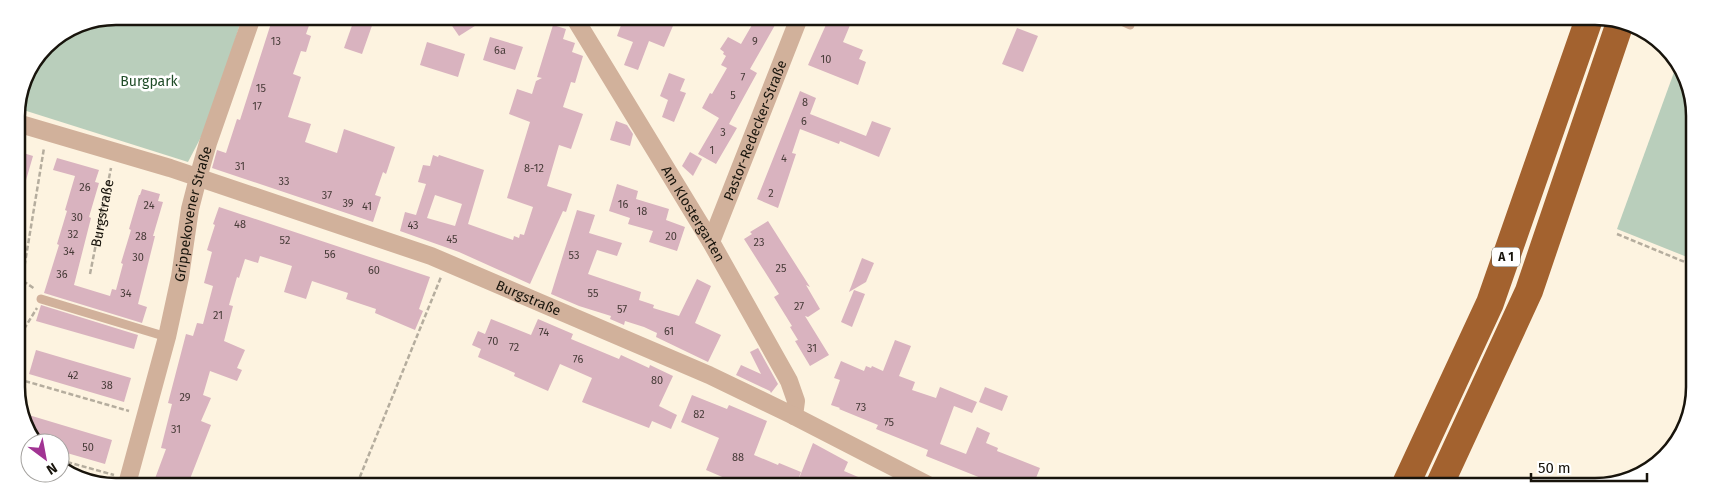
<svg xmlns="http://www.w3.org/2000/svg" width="1711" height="503" font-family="'Fira Sans',sans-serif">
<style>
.green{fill:#b9cebb}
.building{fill:#d9b3bf;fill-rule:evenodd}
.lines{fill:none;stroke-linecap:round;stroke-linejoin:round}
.path{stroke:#b5ad9e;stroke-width:2.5;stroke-dasharray:5 2.5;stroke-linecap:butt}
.lane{stroke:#d1b19b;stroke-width:9}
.street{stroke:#d1b19b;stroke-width:18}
.highway{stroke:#a3622f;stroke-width:28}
.labels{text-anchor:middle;stroke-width:5;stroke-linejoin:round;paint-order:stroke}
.number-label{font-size:11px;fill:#483c39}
.shield{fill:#fff;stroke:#5d5a55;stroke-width:1}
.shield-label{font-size:12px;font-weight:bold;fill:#18140c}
.park-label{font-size:14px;fill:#204c28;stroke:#fff}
.street-label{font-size:14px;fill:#18140c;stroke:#fff}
.rim{fill:none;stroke:#18140c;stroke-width:2.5}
</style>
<rect width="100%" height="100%" fill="#fdf3e0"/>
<g class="green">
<path d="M116,16l126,1 -29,97 -25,48 -171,-54 7,-31 22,-32 32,-21z"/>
<path d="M1677,64l16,32 -1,163 -75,-30z"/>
</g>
<g class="building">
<path d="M273,17h39l-6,17 5,2 -5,16 -5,-1 -8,23 8,3 -13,40 23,7 -6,18 32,11 7,-24 51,18 -9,27 -3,-2 -8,23 6,2 -8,25 -161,-54 5,-18 9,3 11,-34 3,1z"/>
<path d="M355,17h20l-13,37 -18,-6z"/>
<path d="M446,17h43l-30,19z"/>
<path d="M624,17h41l10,4 -11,26 -15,-6 -11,29 -14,-5 9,-23 -16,-6z"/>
<path d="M756,18h23l-29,51 7,4 -28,51 8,4 -21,36 -18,-10 21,-36 -17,-10 8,-15 2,1 15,-26 -6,-3 5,-9 -3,-2 1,-2 -4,-3 8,-12 13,7z"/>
<path d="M829,18h24l-10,24 20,8 -4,9 7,3 -8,23 -50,-20z"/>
<path d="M553,25l13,4 -3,10 12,4 -3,9 11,4 -8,27 -4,-1 -8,25 20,7 -12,35 -12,-4 -12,41 25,8 -6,18 -3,-1 -33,73 -71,-32 -59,-21 5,-19 11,3 10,-31 -8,-2 5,-17 7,1 3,-11 5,2 1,-2 45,15 -16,54 45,16 1,-4 5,2 1,-4 4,1 9,-28 -26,-9 23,-76 -21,-8 8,-25 15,5 4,-13 6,-3 -5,-1zM435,195l27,9 -7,22 -28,-8z"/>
<path d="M1017,28l21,8 -15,36 -21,-8z"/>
<path d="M490,37l33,10 -8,23 -32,-10z"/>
<path d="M427,42l38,12 -7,23 -38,-12z"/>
<path d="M669,73l16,6 -5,12 6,2 -12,29 -12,-5 6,-17 -8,-4z"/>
<path d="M800,91l16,7 -6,16 56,22 6,-15 19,7 -12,29 -39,-16 -1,3 -39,-15 -8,24 4,1 -18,54 -21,-9z"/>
<path d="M616,121l11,4 6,9 -3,12 -20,-6z"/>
<path d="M17,151l16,5 -13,45 -3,-1z"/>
<path d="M690,152l12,7 -9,17 -11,-10z"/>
<path d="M57,158l42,12 -4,12 4,1 -10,34 2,1 -17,67 36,11 2,-7 4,1 7,-26 -2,-1 10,-33 -2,-1 10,-34h1l2,-6 18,5 -2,7 5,1 -10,34h2l-17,68 9,3 -5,16 -98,-30 15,-48 -2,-1 10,-33 -2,-1 10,-34 -22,-6z"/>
<path d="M617,184l21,7 -2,8 33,10 -3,11 19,7 -8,24 -28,-9 4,-11 -25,-7 2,-6 -21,-7z"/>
<path d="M219,207l211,70 -11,32 4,2 -8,19 -40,-17 1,-4 -30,-10 2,-6 -36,-12 -6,18 -22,-7 8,-26 -32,-10 -2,7 -13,-4 -6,19 -2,-1 -8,28 4,1 -9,35 21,9 -8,18 5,2 -5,11 -27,-10 -7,24 8,3 -10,23 10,4 -23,59h-35l13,-35 -5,-1 11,-44 -4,-1 18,-69 7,2 4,-13 6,1 10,-38 -9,-3 8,-31 -5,-2 8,-25 -2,-1z"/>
<path d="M577,210l18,5 -6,18 33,10 -5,13 -20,-6 -9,24 53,18 -2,8 15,5 -1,3 26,8 18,-37 14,7 -16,37 26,12 -13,27 -52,-25 1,-4 -13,-6 -19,-6 -1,4 -14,-6 1,-3 -32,-10 -28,-12z"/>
<path d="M768,221l42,66 -4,-2 14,24 -12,8 -3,-1 24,39 -19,11 -15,-25 3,-1 -8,-13 2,-1 -18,-29 5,-3 -35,-55 8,-5 -2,-2z"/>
<path d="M862,258l12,5 -8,19 -17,10z"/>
<path d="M854,290l11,4 -13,33 -11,-5z"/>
<path d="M41,305l97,30 -4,14 -98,-28z"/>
<path d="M491,319l40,16 7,-16 35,15 -2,5 48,20 2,-4 28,13 1,-3 23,11 -14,30 18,9 -6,14 -19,-8 -3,7 -67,-26 10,-24 -32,-14 -12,27 -34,-15 1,-3 -37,-16 3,-8 -9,-4 6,-14 7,3z"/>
<path d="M895,340l16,6 -12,30 16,6 -3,8 24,8 4,-11 37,15 -5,11 -18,-7 -14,38 26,10 11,-27 13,6 -4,10 12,5 -1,3 43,17 -6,15 -7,-2 -1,4h-42l2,-5 -60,-24 2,-6 -52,-21 2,-4 -39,-16 1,-1 -9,-3 9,-25 -6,-2 7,-17 23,10 2,-5 5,2 1,-2 11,5z"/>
<path d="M758,348l20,36 -7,9 -1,-2 -34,-16 5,-10 20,9 -11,-22z"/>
<path d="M36,350l95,28 -7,24 -95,-28z"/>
<path d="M985,387l23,9 -6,15 -23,-9z"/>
<path d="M692,395l35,14 2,-4 38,16 -13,34 24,10 1,-2 22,9 -5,13h-55l-35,-15 13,-32 -38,-16z"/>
<path d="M22,413l90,27 -7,24 -45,-13v-8h-24z"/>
<path d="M813,443l35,19 -4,9 33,14h-69l-10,-4z"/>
</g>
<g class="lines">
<g class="path">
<path d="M1617,234l75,31"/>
<path id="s1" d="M90,274l21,-106"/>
<path d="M23,281l12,8"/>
<path d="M24,329l13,-21"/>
<path d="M18,347l5,-17 -1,-49 22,-133"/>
<path d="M18,379l111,32"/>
<path d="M60,460l54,15"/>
<path d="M357,484l84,-207"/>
</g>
<g class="lane">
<path d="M1115,18l15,7"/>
<path d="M41,299l126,38"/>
</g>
<g class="street">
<path id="s2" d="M574,17l137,225 78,139 7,20 -2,15"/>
<path id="s3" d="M17,123l153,45 261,88 278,119 85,41 134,69"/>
<path id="s4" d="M711,242l88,-224"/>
<path id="s5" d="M127,484l40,-147 13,-60 10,-68 8,-31 10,-35 44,-126"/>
</g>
<g class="highway">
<path d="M1405,486l85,-183 99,-284"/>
<path d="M1439,486l90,-195 92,-271"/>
</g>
</g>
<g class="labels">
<g class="number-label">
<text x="276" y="45">13</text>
<text x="755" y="45">9</text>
<text x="500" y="54">6a</text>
<text x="826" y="63">10</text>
<text x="743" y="81">7</text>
<text x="261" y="92">15</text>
<text x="733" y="99">5</text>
<text x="805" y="106">8</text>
<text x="257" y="110">17</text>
<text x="804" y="125">6</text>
<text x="723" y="136">3</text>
<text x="712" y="154">1</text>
<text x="784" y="162">4</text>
<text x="240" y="170">31</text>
<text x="534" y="172">8-12</text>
<text x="284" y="185">33</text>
<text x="85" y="191">26</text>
<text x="771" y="197">2</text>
<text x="327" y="199">37</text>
<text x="348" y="207">39</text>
<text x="623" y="208">16</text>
<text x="149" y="209">24</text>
<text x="367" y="210">41</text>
<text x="642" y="215">18</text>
<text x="77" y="221">30</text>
<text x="240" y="228">48</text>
<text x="413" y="229">43</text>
<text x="73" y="238">32</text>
<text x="141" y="240">28</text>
<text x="671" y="240">20</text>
<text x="452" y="243">45</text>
<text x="285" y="244">52</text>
<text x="759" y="246">23</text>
<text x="69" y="255">34</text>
<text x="330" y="258">56</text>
<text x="574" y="259">53</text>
<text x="138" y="261">30</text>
<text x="781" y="272">25</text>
<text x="374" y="274">60</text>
<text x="62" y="278">36</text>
<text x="126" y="297">34</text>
<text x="593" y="297">55</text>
<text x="799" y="310">27</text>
<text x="622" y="313">57</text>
<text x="218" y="319">21</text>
<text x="669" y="335">61</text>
<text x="544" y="336">74</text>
<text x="493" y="345">70</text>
<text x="514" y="351">72</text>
<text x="812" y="352">31</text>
<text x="578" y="363">76</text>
<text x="73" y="379">42</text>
<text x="657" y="384">80</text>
<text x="107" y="389">38</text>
<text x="185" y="401">29</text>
<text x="861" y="411">73</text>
<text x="699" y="418">82</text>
<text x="889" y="426">75</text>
<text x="176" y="433">31</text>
<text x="88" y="451">50</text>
<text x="738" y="461">88</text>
</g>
<rect class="shield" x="1492" y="247.5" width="28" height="19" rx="4"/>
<g class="shield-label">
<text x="1506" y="261">A 1</text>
</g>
<g class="park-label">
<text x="149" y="86">Burgpark</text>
</g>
<g class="street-label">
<text dy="5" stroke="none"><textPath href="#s4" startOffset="120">Pastor-Redecker-Straße</textPath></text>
<text dy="5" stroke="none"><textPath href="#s1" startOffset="62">Burgstraße</textPath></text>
<text dy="5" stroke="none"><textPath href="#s2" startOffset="230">Am Klostergarten</textPath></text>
<text dy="5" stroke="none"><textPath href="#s5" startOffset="278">Grippekovener Straße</textPath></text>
<text dy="5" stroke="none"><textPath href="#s3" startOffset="541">Burgstraße</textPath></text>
</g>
</g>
<path d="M0 0H1711V503H0ZM116 25H1595A91 91 0 0 1 1686 116V387A91 91 0 0 1 1595 478H116A91 91 0 0 1 25 387V116A91 91 0 0 1 116 25Z" fill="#fff" fill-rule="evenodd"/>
<path class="rim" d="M116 25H1595A91 91 0 0 1 1686 116V387A91 91 0 0 1 1595 478H116A91 91 0 0 1 25 387V116A91 91 0 0 1 116 25Z"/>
<g transform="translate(45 458) rotate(148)"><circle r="24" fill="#ffffff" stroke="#a3a19e"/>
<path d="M0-4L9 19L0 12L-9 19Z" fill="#a13493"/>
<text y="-8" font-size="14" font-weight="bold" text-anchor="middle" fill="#18140c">N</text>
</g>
<path d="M1531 473v8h116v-8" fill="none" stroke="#18140c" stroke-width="2.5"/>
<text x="1538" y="473" font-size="15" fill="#18140c" stroke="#ffffff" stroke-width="4" paint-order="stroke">50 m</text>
</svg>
